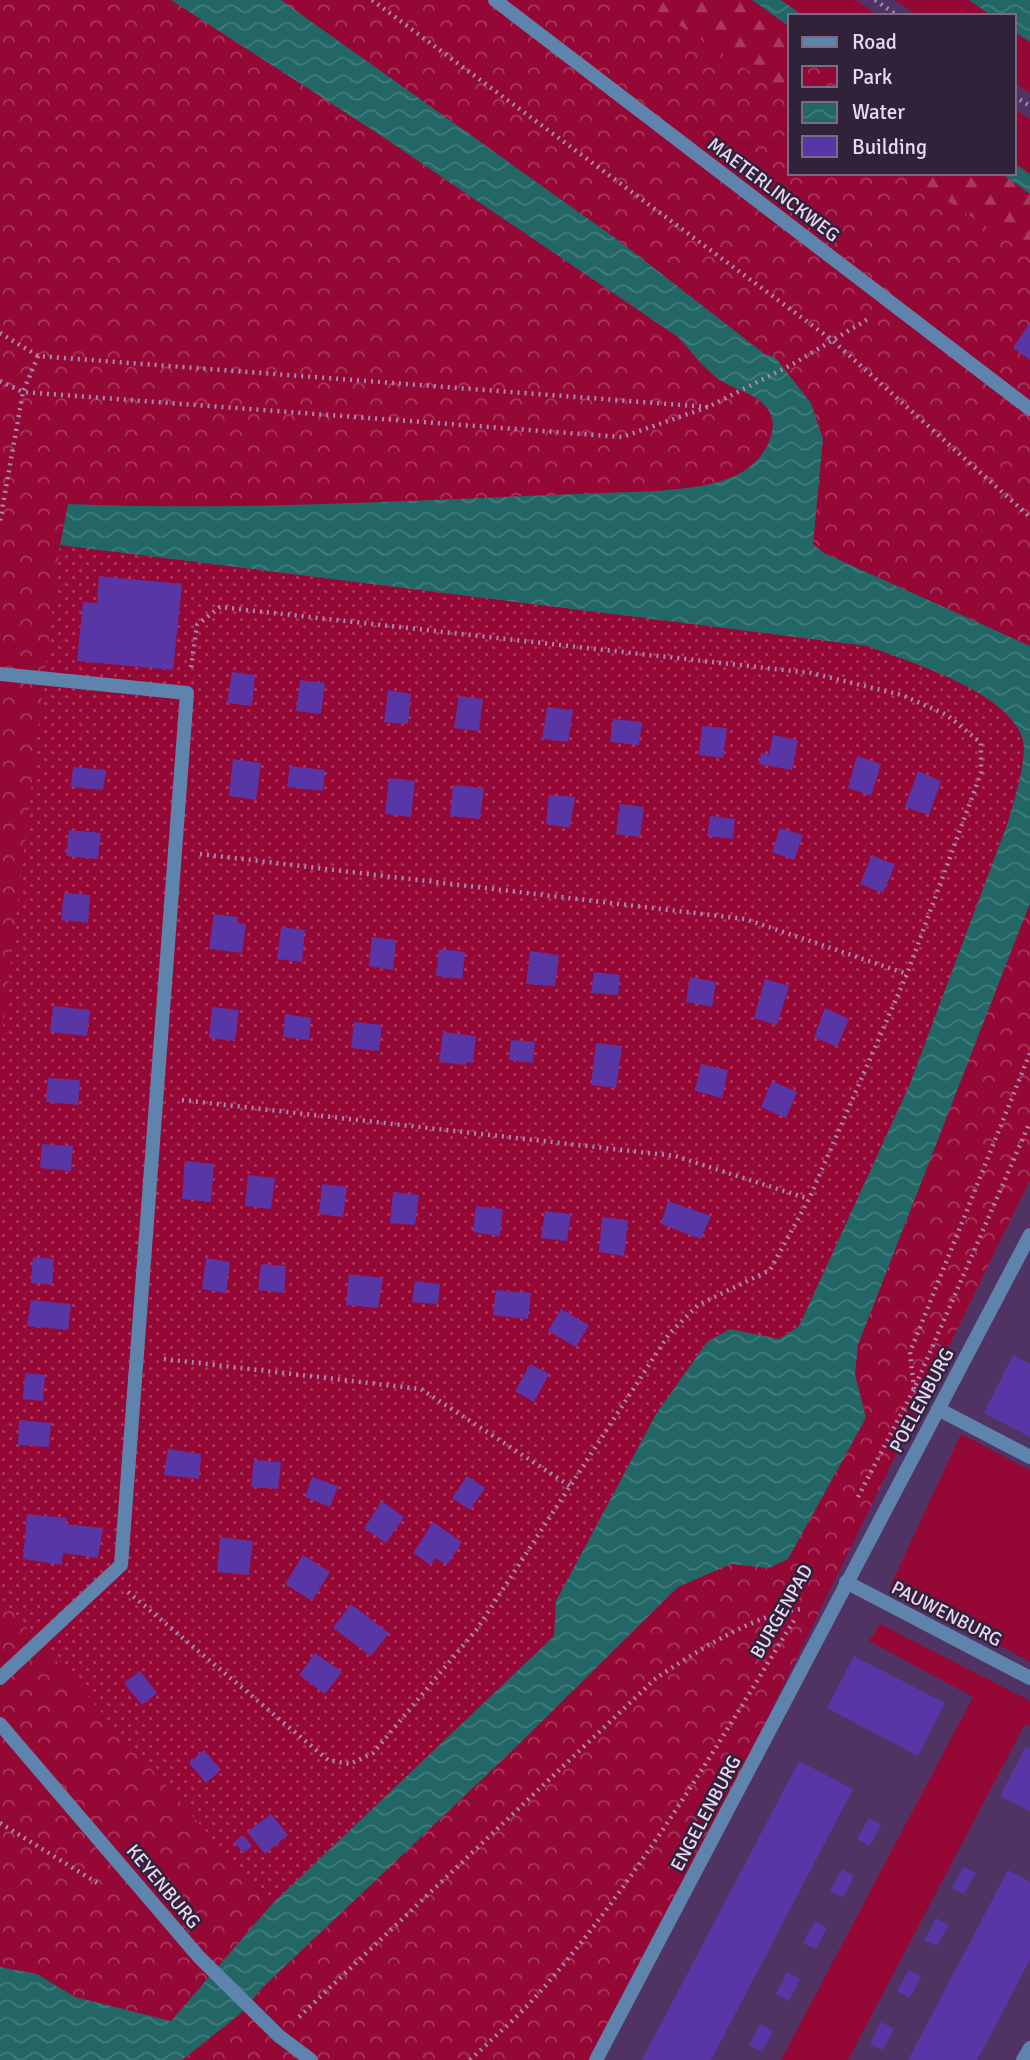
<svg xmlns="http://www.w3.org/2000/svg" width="1030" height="2060" font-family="Signika,sans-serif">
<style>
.grass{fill:#950836}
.forest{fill:url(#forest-firs)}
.park{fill:url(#park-crowns)}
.garden{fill:url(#garden-dots)}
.water{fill:url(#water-waves)}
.building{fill:#5836a6}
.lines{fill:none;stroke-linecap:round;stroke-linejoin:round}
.path{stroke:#a28bb1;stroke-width:4.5;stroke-dasharray:2 5;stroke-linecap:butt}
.lane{stroke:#5e83ac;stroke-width:14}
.street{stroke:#5e83ac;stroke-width:14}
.labels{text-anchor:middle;stroke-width:5;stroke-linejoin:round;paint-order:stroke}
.street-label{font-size:19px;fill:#e9d8f5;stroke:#302238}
</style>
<defs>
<pattern id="forest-firs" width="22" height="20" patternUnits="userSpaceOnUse" patternTransform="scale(1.75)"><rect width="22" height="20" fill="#950836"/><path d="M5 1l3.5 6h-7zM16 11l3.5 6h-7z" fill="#a9375e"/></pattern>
<pattern id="park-crowns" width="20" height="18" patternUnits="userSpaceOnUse" patternTransform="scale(1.75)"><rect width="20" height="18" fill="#950836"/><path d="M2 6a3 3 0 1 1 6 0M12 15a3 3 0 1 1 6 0" fill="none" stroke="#a9375e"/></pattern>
<pattern id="garden-dots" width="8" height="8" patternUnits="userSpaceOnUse" patternTransform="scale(1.75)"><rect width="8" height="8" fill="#950836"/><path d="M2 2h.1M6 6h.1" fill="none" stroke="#a9375e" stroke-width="1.8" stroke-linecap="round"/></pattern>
<pattern id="water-waves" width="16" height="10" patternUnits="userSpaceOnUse" patternTransform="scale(1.75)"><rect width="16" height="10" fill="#226765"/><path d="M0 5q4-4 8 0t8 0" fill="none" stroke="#427c7c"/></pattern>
</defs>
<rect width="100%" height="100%" fill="#513363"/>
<g class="grass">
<path d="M781,0h75l23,16h-76z"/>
<path d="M895,0h74l23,16h-74z"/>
<path d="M1014,31l16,11v51l-16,-11z"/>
<path d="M1014,109l16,10v55l-16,-11z"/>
<path d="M961,1434l69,36v192l-140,-75z"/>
<path d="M880,1624l150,77v25l-5,-2 -177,336h-67l192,-363 -104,-56z"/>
</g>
<path class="forest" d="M526,0h226l38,27v146h211l29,21v188z"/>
<path class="park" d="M0,0h641l149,98v75h115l125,82v925l-429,880h-601z"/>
<path class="garden" d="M60,545l807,101c43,14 138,44 155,91 7,19 -9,66 -14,85l-99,264 -110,240 -20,13 -48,-10 -24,13 -51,72 -100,187 -2,35 -283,269 -271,-308v-544z"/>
<g class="water">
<path d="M171,0h110l337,240 148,115 9,2 36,46 12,36 -10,105 11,9 206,93v257l-172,442 -3,29 11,44 -78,141 -19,9 -38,-4 -53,23 -161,159 -255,242 -22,26 -58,46h-182v-93l37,7 38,23 96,24 100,-116 283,-269 2,-35 100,-187 51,-72 23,-13 49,10 20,-13 110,-240 99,-264c5,-19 21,-66 14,-85 -17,-47 -113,-75 -155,-91l-807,-101 8,-41c196,8 393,-7 589,-13 41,-4 93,-6 112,-49 4,-10 6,-21 0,-31 -9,-17 -35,-21 -49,-31 -16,-11 -29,-29 -42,-43l-301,-204z"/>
<path d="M752,0h29l22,16h-13v11z"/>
<path d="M969,0h61v42l-16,-11v-15h-22z"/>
<path d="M1014,163l16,11v20l-29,-21h13z"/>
</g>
<g class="building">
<path d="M1030,322v38l-17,-12z"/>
<path d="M99,576l83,8 -9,86 -96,-9 6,-59 14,1z"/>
<path d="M232,672l23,3 -3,31 -25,-3z"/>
<path d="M300,680l25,3 -4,31 -25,-3z"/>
<path d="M388,690l23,4 -3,30 -24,-2z"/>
<path d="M459,696l24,3 -4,32 -25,-3z"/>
<path d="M547,707l26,3 -5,32 -26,-3z"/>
<path d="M613,719l29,3 -3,23 -29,-3z"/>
<path d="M702,726l25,2 -4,30 -24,-3z"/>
<path d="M773,735l25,5 -6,30 -33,-6 2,-11 8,1z"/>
<path d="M857,756l24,8 -10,32 -23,-8z"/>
<path d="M233,759l28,4 -5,37 -27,-4z"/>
<path d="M290,766l35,4 -2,21 -36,-4z"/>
<path d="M73,767l33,3 -3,20 -32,-3z"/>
<path d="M918,771l23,10 -12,34 -24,-8z"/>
<path d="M389,778l26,3 -4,36 -26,-3z"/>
<path d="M453,785l31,3 -4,31 -30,-3z"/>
<path d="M549,795l26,2 -5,31 -24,-4z"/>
<path d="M620,804l24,3 -4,30 -24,-3z"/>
<path d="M710,816l25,3 -2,20 -26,-3z"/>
<path d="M780,828l23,7 -9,25 -22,-8z"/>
<path d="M69,830l32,3 -3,26 -32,-3z"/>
<path d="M872,855l23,10 -12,28 -23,-9z"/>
<path d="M64,893l26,2 -2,28 -27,-3z"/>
<path d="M214,914l24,3v6l8,1 -4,29 -33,-4z"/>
<path d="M281,927l24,3 -3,32 -25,-3z"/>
<path d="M372,937l24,3 -3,30 -24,-4z"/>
<path d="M439,949l26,3 -3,27 -26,-3z"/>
<path d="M530,951l29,4 -4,31 -29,-2z"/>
<path d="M594,972l26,3 -2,20 -27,-2z"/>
<path d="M690,977l26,5 -4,25 -26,-5z"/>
<path d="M765,979l24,7 -12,39 -23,-7z"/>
<path d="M53,1006l37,4 -3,26 -37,-4z"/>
<path d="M212,1007l27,3 -4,31 -26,-3z"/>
<path d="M825,1008l24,11 -12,28 -23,-10z"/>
<path d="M285,1014l26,4 -2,22 -26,-3z"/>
<path d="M354,1022l28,3 -3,26 -28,-3z"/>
<path d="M443,1032l33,4 -3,27 -7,-1v3l-27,-3z"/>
<path d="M511,1040l24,2 -2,21 -24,-3z"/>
<path d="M596,1043l26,3 -6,42 -25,-3z"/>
<path d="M701,1064l27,6 -6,28 -27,-7z"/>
<path d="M48,1078l32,2 -2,25 -32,-3z"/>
<path d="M772,1081l25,11 -11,26 -25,-11z"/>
<path d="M42,1144l31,2 -2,25 -31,-3z"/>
<path d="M185,1161l29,3 -3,38 -29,-3z"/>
<path d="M248,1175l27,3 -4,31 -26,-3z"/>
<path d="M322,1184l25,3 -4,30 -24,-3z"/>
<path d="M393,1192l26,3 -4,30 -25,-2z"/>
<path d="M668,1201l43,15 -10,23 -40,-15z"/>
<path d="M476,1206l27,3 -3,27 -27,-4z"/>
<path d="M545,1211l26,3 -4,27 -26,-3z"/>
<path d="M602,1217l26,3 -4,36 -25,-4z"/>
<path d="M33,1257l21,2 -2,26 -21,-2z"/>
<path d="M206,1258l24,4 -4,31 -24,-4z"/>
<path d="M261,1264l25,2 -2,27 -26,-3z"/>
<path d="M349,1274l34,4 -5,30 -32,-3z"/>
<path d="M415,1281l25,3 -2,20 -26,-2z"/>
<path d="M496,1290l35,3 -3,26 -35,-4z"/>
<path d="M31,1300l40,4 -3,26 -41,-4z"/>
<path d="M561,1309l28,16 -13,22 -28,-16z"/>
<path d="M1013,1355l17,9v73l-46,-24z"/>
<path d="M530,1364l19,10 -15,28 -19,-11z"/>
<path d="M25,1373l20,2 -2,26 -20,-2z"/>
<path d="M19,1420l32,3 -2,24 -31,-2z"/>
<path d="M168,1449l33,5 -2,25 -35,-4z"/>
<path d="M254,1460l27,2 -3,27 -27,-2z"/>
<path d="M467,1476l18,12 -15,22 -18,-12z"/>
<path d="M312,1477l26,9 -8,21 -25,-10z"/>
<path d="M382,1501l22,16 -18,26 -22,-15z"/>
<path d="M27,1514l40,4 -1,6 37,4 -5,30 -35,-5 -1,12 -39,-6z"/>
<path d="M433,1522l29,20 -15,23 -12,-7 -4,7 -18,-12z"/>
<path d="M220,1537l33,4 -4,34 -32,-3z"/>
<path d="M303,1555l27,17 -18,29 -27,-17z"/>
<path d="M351,1604l38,29 -18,23 -38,-28z"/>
<path d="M315,1653l27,19 -17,22 -26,-19z"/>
<path d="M854,1656l91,47 -27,53 -91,-48z"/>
<path d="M140,1671l17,22 -15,12 -18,-22z"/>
<path d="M1026,1746l4,2v63l-30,-15z"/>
<path d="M204,1750l17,20 -15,13 -17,-20z"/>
<path d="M799,1761l54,28 -68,130 -74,141h-69z"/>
<path d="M271,1814l17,21 -23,19 -18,-22z"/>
<path d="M869,1818l12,7 -11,21 -13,-7z"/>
<path d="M243,1835l9,11 -9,7 -9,-11z"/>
<path d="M963,1867l13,6 -12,21 -12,-6z"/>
<path d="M842,1869l12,7 -11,21 -13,-6z"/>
<path d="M1008,1870l22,12v77l-36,70 -17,31h-69z"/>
<path d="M936,1918l13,7 -12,21 -13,-6z"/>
<path d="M815,1921l12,7 -11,21 -13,-6z"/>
<path d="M909,1970l12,7 -11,21 -13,-7z"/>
<path d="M787,1972l13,7 -11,22 -13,-7z"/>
<path d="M881,2022l13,7 -11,21 -13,-6z"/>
<path d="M760,2024l13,7 -11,21 -13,-7z"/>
</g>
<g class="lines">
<g class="path">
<path d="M372,0l460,340 198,177"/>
<path d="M875,0l23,16"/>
<path d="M1014,96l16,10"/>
<path d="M0,333l38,23"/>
<path d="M0,381l23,11 -23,129"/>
<path d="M708,407l-670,-51 -15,36 599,45 86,-30 85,-43 75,-45"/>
<path d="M200,854l545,65 162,55"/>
<path d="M182,1100l493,56 134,43"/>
<path d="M164,1359l257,30 149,97"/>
<path d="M914,1389l-4,-37 120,-299"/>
<path d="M858,1497l56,-108 116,-267"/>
<path d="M128,1592l200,168 22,4 23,-11 104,-124 192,-295 29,-29 72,-35 39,-71 98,-225 74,-201v-30l-34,-28 -45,-20 -91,-22 -591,-66 -23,18 -6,43"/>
<path d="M0,1823l99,61"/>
<path d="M299,2017l356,-338c37,-25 104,-68 148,-70"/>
<path d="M470,2060c23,-22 48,-43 69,-67 98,-111 180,-250 257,-376"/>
</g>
<path class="lane" d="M0,674l187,19 -66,872 -121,113"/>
<g class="street">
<path d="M495,0l535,409"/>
<path d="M938,1409l92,48"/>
<path d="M846,1582l184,96"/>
<path d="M0,1724l199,233 80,79 32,24"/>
<path d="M596,2060l434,-825"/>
<path d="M1023,2060l7,-12"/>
</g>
</g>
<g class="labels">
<g class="street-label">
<text transform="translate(774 189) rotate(37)" y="7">MAETERLINCKWEG</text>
<text transform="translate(921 1400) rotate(-62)" y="7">POELENBURG</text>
<text transform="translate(781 1611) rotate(-60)" y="7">BURGENPAD</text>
<text transform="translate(947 1613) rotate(27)" y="7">PAUWENBURG</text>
<text transform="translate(705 1813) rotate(-62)" y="7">ENGELENBURG</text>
<text transform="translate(164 1886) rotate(50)" y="7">KEYENBURG</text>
</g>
</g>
<rect x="788" y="14" width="228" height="161" fill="#302238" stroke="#7a6b84" stroke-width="2"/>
<rect x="802" y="37" width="35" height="10" fill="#5e83ac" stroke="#7a6b84" stroke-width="2"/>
<text x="852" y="49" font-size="21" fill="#e9d8f5">Road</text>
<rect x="802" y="66" width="35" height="21" fill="url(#park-crowns)" stroke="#7a6b84" stroke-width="2"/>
<text x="852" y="84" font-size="21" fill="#e9d8f5">Park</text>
<rect x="802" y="102" width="35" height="21" fill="url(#water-waves)" stroke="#7a6b84" stroke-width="2"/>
<text x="852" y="119" font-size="21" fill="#e9d8f5">Water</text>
<rect x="802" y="136" width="35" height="21" fill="#5836a6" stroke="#7a6b84" stroke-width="2"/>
<text x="852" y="154" font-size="21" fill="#e9d8f5">Building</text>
</svg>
